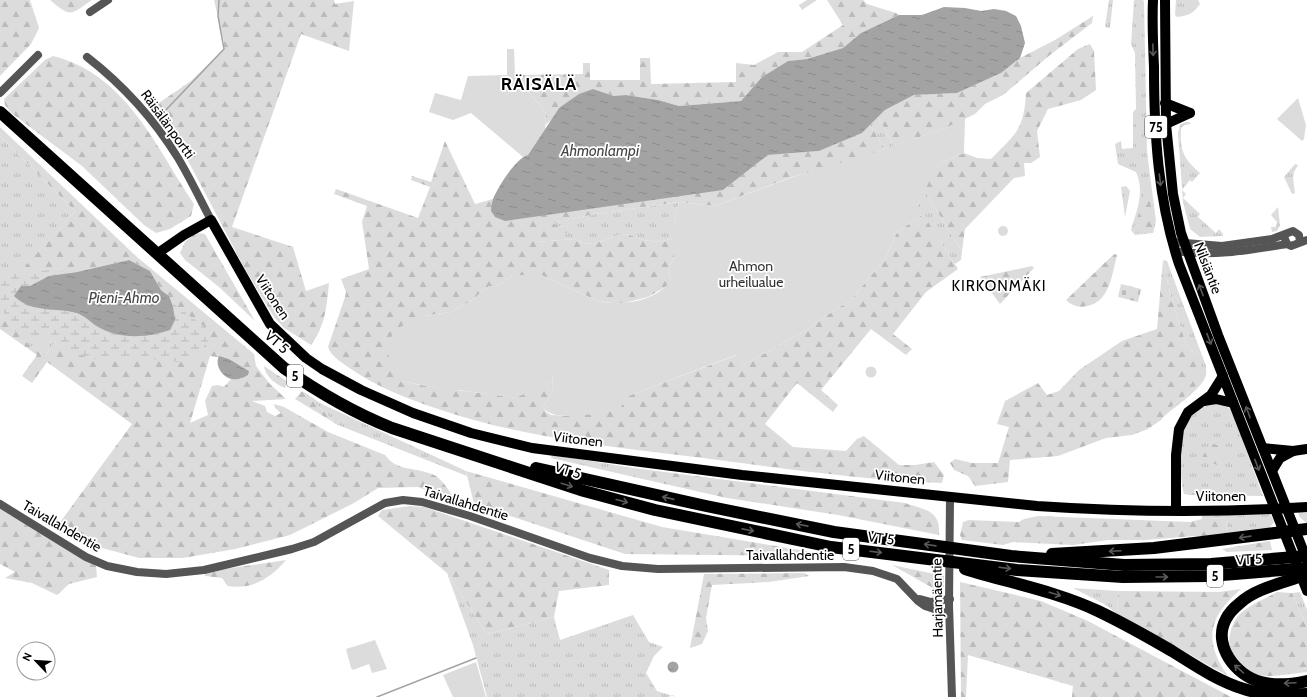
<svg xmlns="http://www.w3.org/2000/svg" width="1307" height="697" font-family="Cabin,sans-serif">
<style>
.grass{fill:url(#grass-tufts)}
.forest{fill:url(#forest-firs);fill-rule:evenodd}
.wetland{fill:url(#wetland-marsh)}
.cemetery{fill:url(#cemetery-stones)}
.green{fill:#dcdcdc}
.water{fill:url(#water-ripples)}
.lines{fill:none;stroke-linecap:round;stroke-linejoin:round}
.stream{stroke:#a3a3a3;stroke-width:1.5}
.minor{stroke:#555;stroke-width:8}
.major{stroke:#000;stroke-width:10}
.highway{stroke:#000;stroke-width:12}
.oneway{stroke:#595959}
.labels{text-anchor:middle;stroke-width:3.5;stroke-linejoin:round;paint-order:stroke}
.shield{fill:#fff;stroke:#4c4c4c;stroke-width:1}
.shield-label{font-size:13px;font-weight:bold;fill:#000}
.street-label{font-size:14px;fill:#000;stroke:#fff}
.park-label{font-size:14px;fill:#333;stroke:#fff}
.water-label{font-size:15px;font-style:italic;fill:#444;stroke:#fff}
.neighbourhood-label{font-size:15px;letter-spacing:1px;fill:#000;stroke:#fff}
.district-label{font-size:18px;font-weight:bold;letter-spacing:1px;fill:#000;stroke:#fff}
</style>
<defs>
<pattern id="grass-tufts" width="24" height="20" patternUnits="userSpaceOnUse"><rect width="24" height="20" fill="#dcdcdc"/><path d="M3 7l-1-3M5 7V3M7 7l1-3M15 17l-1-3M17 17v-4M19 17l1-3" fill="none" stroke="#bbb"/></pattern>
<pattern id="forest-firs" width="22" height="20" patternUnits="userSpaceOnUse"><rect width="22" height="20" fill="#dcdcdc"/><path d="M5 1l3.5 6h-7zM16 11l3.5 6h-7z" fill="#bbb"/></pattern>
<pattern id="wetland-marsh" width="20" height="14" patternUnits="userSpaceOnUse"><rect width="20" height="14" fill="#dcdcdc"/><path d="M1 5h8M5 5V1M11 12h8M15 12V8" fill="none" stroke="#bbb"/></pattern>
<pattern id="cemetery-stones" width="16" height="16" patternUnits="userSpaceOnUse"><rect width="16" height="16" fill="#dcdcdc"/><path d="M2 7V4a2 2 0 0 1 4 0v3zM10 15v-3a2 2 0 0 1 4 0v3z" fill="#bbb"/></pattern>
<pattern id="water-ripples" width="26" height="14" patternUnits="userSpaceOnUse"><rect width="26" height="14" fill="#a3a3a3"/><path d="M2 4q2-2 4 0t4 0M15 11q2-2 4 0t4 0" fill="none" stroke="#8b8b8b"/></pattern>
</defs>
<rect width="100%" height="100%" fill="#fff"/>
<g class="grass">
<path d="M1109,0h4l-3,28 -5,-1z"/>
<path d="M1134,0h9l1,2 3,150 9,69 -3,12 -18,2 -4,-5c6,-20 14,-38 5,-58l-18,-8 -3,-20 6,-3 1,8 11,-1v-36l3,-3 -1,-56 -4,-9z"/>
<path d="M1176,0h22l2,4c-6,9 -12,12 -23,13l-2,-2z"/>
<path d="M878,117l16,29 -9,3 -15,-24z"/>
<path d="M1186,122h3l2,2 -7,1 -3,3c-1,23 2,30 19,45l-8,9 -2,-2 -8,10 4,4 -3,4 17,16 -2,3 18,16 3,-4 4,5v2l-23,1 -10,-8 -7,-27 -5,-69 2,-8z"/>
<path d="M0,136l75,75 -72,81 -3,-2z"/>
<path d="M1295,164l3,1 -4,7 -1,6 2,15 -3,1 -8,-17z"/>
<path d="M1126,186l4,5 -5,26 -4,-30z"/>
<path d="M924,190l38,61 -1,9 -6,4 -38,-58z"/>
<path d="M679,202l-5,20v16l-15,4 -16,-2 -16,-6 -12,2 -21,8 -11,-1 -8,-4 -39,3v-4l34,-10 -12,-2 -6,-3 43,-9z"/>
<path d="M1278,207l2,18 -3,6 -5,1 -1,-5h5l1,-5 -6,-7z"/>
<path d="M1163,260l4,1 39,105c0,4 1,9 -1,12 -6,13 -32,30 -43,40l12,-14 15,-11 8,-38 -10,-8 -16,-50z"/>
<path d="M30,323l33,8 -18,25 -23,-16z"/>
<path d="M302,391l20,13 144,67 1,5 -129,-51z"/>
<path d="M1221,403l9,6 4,8 29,79 -72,-1 -7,-1c-3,-12 -3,-23 -3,-34 -1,-34 3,-52 40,-57z"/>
<path d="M552,455l82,13v9l-83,-19z"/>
<path d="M1307,510v14l-8,-8 -1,-5z"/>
<path d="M1270,513l4,9 -6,8 -42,6 1,-18 -25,1v-3z"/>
<path d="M447,573l40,61 67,-17 6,23 73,-25 16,27 14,5 -9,9 -8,17 11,18 19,6 -3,-2 -4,2h-182l-14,-52z"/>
<path d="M1073,588l45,3 -1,23 -11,-9z"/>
<path d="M1300,592l7,18v17l-15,-34z"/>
<path d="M1307,668v4l-33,4 29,-7z"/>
</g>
<g class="forest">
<path d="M0,0h30l9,28 -8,16 -31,32z"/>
<path d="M50,0h42c-21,14 -20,19 -42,0z"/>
<path d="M214,0h120l1,4 19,-3 -5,50 -48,-17 -69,193 61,20 13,44 23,-8c-2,22 -4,44 -18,62l-27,-17 -10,-11 -29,-48 -61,-116 -34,-44 41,-28 33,-32v-7z"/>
<path d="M807,0h10l-15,10 -3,-5z"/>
<path d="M827,0h36l4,4 29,9 3,2 -38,18 -18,15 -36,11 -19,2 -26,16 -21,24 -62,5 -21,-6 -32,-5 -12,1 -21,-7 -34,19 -8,12 -6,5 1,-12 -31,-38 68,-1v-11h7v17h50v-22h10l1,26 85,-2v-19l18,2 24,-13h24l41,-27z"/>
<path d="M1093,16l-1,7 -42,32 -47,40 -18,9 -10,10 -29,14 -52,18 -16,-29 7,-7 29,-15 43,-2 44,-20 19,-15 35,-18z"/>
<path d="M1090,44l4,7 2,39 -15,10 -33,9 -11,22 3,26 -9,6h-7l1,13 -11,2 -49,51 -3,22 -38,-61 14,-26 26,-11 13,5 14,1c25,-26 33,-29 35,-66l52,-44z"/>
<path d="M53,56c73,18 103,91 141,148l-3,12 -21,13 -14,4 -12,-8 -62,-59 -72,-54 -5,-7 -1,-6 41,-39z"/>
<path d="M870,125l15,24 -39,14 -54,14 -77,29 -36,-4 -84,12 -42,9 5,3 13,2 -1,4 -33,6 -1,4 39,-3 8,4 11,1 21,-8 12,-2 16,6 16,2 15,-4v19l-6,14 3,9 -4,6 -19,11 -28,7 -22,-3 -57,-26h-27l-18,11h-7l-18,15 -20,11 -27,4 -23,65c39,9 75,10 114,17l33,-24h5l-1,19 -9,14 3,5 5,3 17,1 22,-3 38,-17 109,-41 5,11 66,-37 29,-21 12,-6 36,-43 12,-27 26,-18 35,55 -32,23 -33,42 19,15 -6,6 -35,-26 -50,61 17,15 -5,7 -36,-29 -32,41 28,23 53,4 11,-12 7,-3 35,29h16l19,-3 10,13 -2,8c-80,-3 -160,-15 -239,-25 -90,-11 -179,-20 -265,-49 -30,-10 -61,-22 -87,-40 -8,-6 -20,-12 -23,-22l17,-50 1,-5 -5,-13 28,-10 -7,-47 5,-16 -33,-12 2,-5 82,29 12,-31 -19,-7 1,-4 19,6 14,-41 30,63 18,-5 -2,12 232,-21 45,-35 51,-4 43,-18z"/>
<path d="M0,127l137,130 117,97 2,12 13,17 17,16 -34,2 13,5 2,6 8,4 6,-3 -6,-5 -1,-4 10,3 44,25 57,23c13,18 32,11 51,21 7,5 15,17 20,25l-38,-14 -40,1 -24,15 -64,32 -55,14 -52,9h-44l-48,-13 -31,-16 1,-8 71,-97 -85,-62 -15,21 -10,-7 15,-21 -37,-26v-39l3,1 72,-80 -75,-75zM129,260l21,11 11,19 8,6 -96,16 -37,-4 22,-34 19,-2zM30,324l33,7 -18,25 -22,-16zM210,356l19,3 20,12 -8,8h-10l-7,8 -6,-2 -6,1 -7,15 3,14 -18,8z"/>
<path d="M1145,192l4,3 5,29 -3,5 -14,4 -3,-3z"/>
<path d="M196,233l9,1 50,87 -36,-34 -34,-27 -5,-7 5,-11z"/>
<path d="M1114,254l3,1c-5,19 -7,47 -30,51 -8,2 -15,0 -21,-6z"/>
<path d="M1163,260l8,37 16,50 10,8 3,7 2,12 -5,10 -8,9 -15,11 -13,16 -13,9 -16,6 -26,3 -48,18 -48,4 -2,22 -33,4 -7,-10 -14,-6 -4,-7 5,-4 17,4h26l11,-36 -12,-3 8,-23 33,-18 9,12 12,-4 20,-21 43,-29 35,-12z"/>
<path d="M1032,266l2,2 -34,36 -20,-27z"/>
<path d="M264,366l24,16 -3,6c-9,-3 -20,-12 -21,-22z"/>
<path d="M302,391l36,34 -43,-26z"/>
<path d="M1210,442l15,7 -8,16 -15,-7z"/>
<path d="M634,468l271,35c20,7 36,7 34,32l-101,-20 -111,-17 -93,-21z"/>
<path d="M466,471l196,56 155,26 4,3 -196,-2 -151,-50z"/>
<path d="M410,506l14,1 185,63v15l-50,6 -5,26 -67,17 -40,-61 -69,-57 4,-6z"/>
<path d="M0,509l96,57 1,11 -28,7 -12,11 -25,-12 -27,-5 10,-6 -15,-8z"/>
<path d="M1038,516l152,6 12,-3 25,-1 -1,18h-32l-48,4h-38l-35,5 -60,-3 -10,3 -41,-5 -2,-5 3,-13 6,-2 50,2 5,-3z"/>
<path d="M1270,541l2,9 -45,2 -5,-3z"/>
<path d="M286,560c-15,18 -34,30 -58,26l-6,-8 -17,-2 -1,-4z"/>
<path d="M892,565l52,11v11l-6,2 -7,-2z"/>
<path d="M804,573l5,3 -40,6 -57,3 -6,33 2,13 -6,13 -12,4 14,-74z"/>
<path d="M960,582l81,19 47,20 143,76h-159l1,-11 -105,-31 -2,42h-5z"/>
<path d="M1241,589c-32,28 -38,50 -14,86 -38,-19 -72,-43 -110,-61l1,-23 101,1z"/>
<path d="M1277,592l15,1 15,34v41c-14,3 -33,11 -48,7 -10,-3 -26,-17 -29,-27 -3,-9 2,-25 8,-32 10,-11 27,-17 39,-24z"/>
</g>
<path class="wetland" d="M51,270l21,3 -23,3 -19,10h-9l-7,10 8,8 14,4 37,4 13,5 10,9 43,11 20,-4 14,-26 -2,-5 38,28 1,8 -13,19 -18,5 -38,-4 -47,1 -23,-6 -18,-15 -30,-2 -8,-5 -15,-25v-33l5,1z"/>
<path class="cemetery" d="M1121,284l20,5 -3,13 -20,-5z"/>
<g class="green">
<path d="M507,49h7l1,26 31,38 -1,16 -17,26 -5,2 -52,-44 -18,7 -24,-8 6,-19 26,7 7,-24 39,-1z"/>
<path d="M1298,98l8,27 -2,14 -2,2 -25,-22z"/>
<path d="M965,118l-1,35 -26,11 -21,42 6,8 -26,18 -12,27 -36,43 -12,6 -29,21 -66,37 -6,-11 -108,41 -9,14c-17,2 -67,14 -76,-3l9,-14 1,-19h-5l-7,13 -26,11 -56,-8h-13l-45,-9 -11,-18 -3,-14 5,-14 8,-8 24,-11 27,-4 20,-11 18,-15h7l18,-11h27l57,26c24,5 58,1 73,-21l-3,-9 6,-14v-35l5,-20 36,4 78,-29 68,-20 85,-29z"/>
<circle cx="1003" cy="231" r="5"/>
<circle cx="871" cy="372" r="5.5"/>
<path d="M375,640l12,29 -15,4 -3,-9 -16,6 -2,-2 -5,-19z"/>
<path d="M476,662l10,35h-33l-10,-22z"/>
</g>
<g class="water">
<path d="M944,7l21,1 16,3 13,-2 12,2 10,5 5,10 4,17 -5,15 -19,15 -44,20 -43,2 -29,15 -23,23 -43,18 -51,4 -45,35 -218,31 -10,-4 -4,-6c0,-4 1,-9 2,-12 5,-12 23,-41 35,-44l31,-47 20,-14 14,-5 21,7 12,-1 32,5 21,6 62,-5 21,-24 26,-16 19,-2 36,-11 18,-15 38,-18h23z"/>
<path d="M129,260l21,11 11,19 8,6 4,11 2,13 -5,10c-23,8 -53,10 -75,-5 -7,-5 -13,-12 -23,-13 -21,-4 -42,0 -58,-16l7,-10h9l19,-10 28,-4z"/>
<path d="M219,356l10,3 20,12 -1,4c-5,3 -9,5 -16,4 -9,-1 -18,-14 -13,-23z"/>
<circle cx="673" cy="667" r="5.5"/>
</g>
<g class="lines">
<g class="stream">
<path d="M163,113l61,-64 -6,-33 1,-16"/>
<path d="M377,697l99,-39"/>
</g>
<g class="minor">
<path d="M90,12l18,-12"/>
<path d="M87,57c36,28 67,62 91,101 12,20 22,41 33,62"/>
<path d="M0,93l38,-38"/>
<path d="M1285,239l2,5 4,2 16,-6"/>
<path d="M1173,242l49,4 50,-7 21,-8 6,4 1,7"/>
<path d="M1175,251c37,6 75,-1 112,-7"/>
<path d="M950,498l-1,107 3,92"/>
<path d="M0,504l86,53 21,9 30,6 29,2 38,-4 88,-21 22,-7 71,-39 18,-3 19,2 48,14 120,42 32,8 36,3 186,-2 29,4 24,8 21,22 7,5 24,8"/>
<path d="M920,599l11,3 19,-3"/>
</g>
<g class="major">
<path d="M1153,0c-1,22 0,45 1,67 0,67 4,133 25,197l128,327"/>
<path d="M1165,0l1,124 7,70 8,39 37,102 89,225"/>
<path d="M1165,103l25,10"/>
<path d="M1166,124l24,-11"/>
<path d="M158,253l26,-18 27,-15 59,104 36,34 16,11 39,21 52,23 58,20 61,15 210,27 295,31c89,6 180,7 270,1"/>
<path d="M1204,401l12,-2 17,4"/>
<path d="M1263,448l30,3 14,-2"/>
<path d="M1272,471l8,-13 13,-7"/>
<path d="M1176,510v-55l3,-26 9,-17 23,-17 12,-19"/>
</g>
<g class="highway">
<path d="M0,112l284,256c34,24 70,45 108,60l192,63 71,19 176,37 186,23 106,7 87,-1 97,-8"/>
<path d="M536,468l170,38 128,26 177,24 113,9 87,-1 96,-8"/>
<path d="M1052,554l102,-6 153,-19"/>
<path d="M965,569c45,14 90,22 133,42 25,12 50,26 74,40 24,15 46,30 72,38 21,7 42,6 63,5"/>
<path d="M1307,574c-20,8 -52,14 -67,29 -5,4 -11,10 -14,16 -14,26 10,57 35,63 14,4 32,2 46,-1"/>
</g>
</g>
<defs><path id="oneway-shaft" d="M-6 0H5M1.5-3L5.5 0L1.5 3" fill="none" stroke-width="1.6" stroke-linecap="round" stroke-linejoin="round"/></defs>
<g class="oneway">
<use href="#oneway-shaft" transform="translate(1153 50) rotate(89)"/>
<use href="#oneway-shaft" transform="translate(1160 180) rotate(83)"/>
<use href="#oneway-shaft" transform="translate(1201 290) rotate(-111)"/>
<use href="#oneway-shaft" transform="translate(1209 339) rotate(69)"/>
<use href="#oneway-shaft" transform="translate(1248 412) rotate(-111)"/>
<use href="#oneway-shaft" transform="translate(1257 465) rotate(69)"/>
<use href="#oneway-shaft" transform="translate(567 485) rotate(18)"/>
<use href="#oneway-shaft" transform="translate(668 498) rotate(-167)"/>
<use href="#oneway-shaft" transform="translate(622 501) rotate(15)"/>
<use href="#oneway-shaft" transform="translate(802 525) rotate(-169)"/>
<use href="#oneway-shaft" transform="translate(748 530) rotate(11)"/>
<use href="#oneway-shaft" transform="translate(1245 537) rotate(172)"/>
<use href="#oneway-shaft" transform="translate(930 545) rotate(-172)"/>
<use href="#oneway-shaft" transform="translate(1115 551) rotate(177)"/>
<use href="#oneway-shaft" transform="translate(876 552) rotate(7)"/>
<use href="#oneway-shaft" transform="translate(1005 568) rotate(7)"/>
<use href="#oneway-shaft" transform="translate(1162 577)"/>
<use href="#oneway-shaft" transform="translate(1055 594) rotate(18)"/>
<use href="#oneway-shaft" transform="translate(1239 669) rotate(-138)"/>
<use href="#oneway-shaft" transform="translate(1290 683) rotate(177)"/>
</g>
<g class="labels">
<g class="shield">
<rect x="1145" y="116" width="22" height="22" rx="3"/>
<rect x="287" y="365" width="16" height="22" rx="3"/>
<rect x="843" y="538" width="16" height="22" rx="3"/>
<rect x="1207" y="565" width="16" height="22" rx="3"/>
</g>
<g class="shield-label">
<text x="1156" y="132">75</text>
<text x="295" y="381">5</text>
<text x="851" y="554">5</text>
<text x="1215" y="581">5</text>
</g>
<g class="street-label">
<text transform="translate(168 124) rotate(54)" y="5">Räisälänportti</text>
<text transform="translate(1208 268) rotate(69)" y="5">Nilsiäntie</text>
<text transform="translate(273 297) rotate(57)" y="5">Viitonen</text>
<text transform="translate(277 342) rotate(41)" y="5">VT 5</text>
<text transform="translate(578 439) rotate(7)" y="5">Viitonen</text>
<text transform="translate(568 470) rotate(18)" y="5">VT 5</text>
<text transform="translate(900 477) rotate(6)" y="5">Viitonen</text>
<text x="1221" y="501">Viitonen</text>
<text transform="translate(466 503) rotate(17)" y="5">Taivallahdentie</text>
<text transform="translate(62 526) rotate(30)" y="5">Taivallahdentie</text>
<text transform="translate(881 538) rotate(7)" y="5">VT 5</text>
<text x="790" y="560">Taivallahdentie</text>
<text transform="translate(1249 559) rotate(-3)" y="5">VT 5</text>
<text transform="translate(937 598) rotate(-91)" y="5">Harjamäentie</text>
</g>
<g class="park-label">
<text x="751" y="271">Ahmon<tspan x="751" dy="16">urheilualue</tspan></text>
</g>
<g class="water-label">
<text x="600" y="156">Ahmonlampi</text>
<text x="124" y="303">Pieni-Ahmo</text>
</g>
<g class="neighbourhood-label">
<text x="999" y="291">KIRKONMÄKI</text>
</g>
<g class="district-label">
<text x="539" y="90">RÄISÄLÄ</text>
</g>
</g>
<g transform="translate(36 661) rotate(295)"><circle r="19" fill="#ffffff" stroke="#999999"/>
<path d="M0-3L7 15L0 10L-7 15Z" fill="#000000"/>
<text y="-6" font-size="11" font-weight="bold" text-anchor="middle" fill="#000000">N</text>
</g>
</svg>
